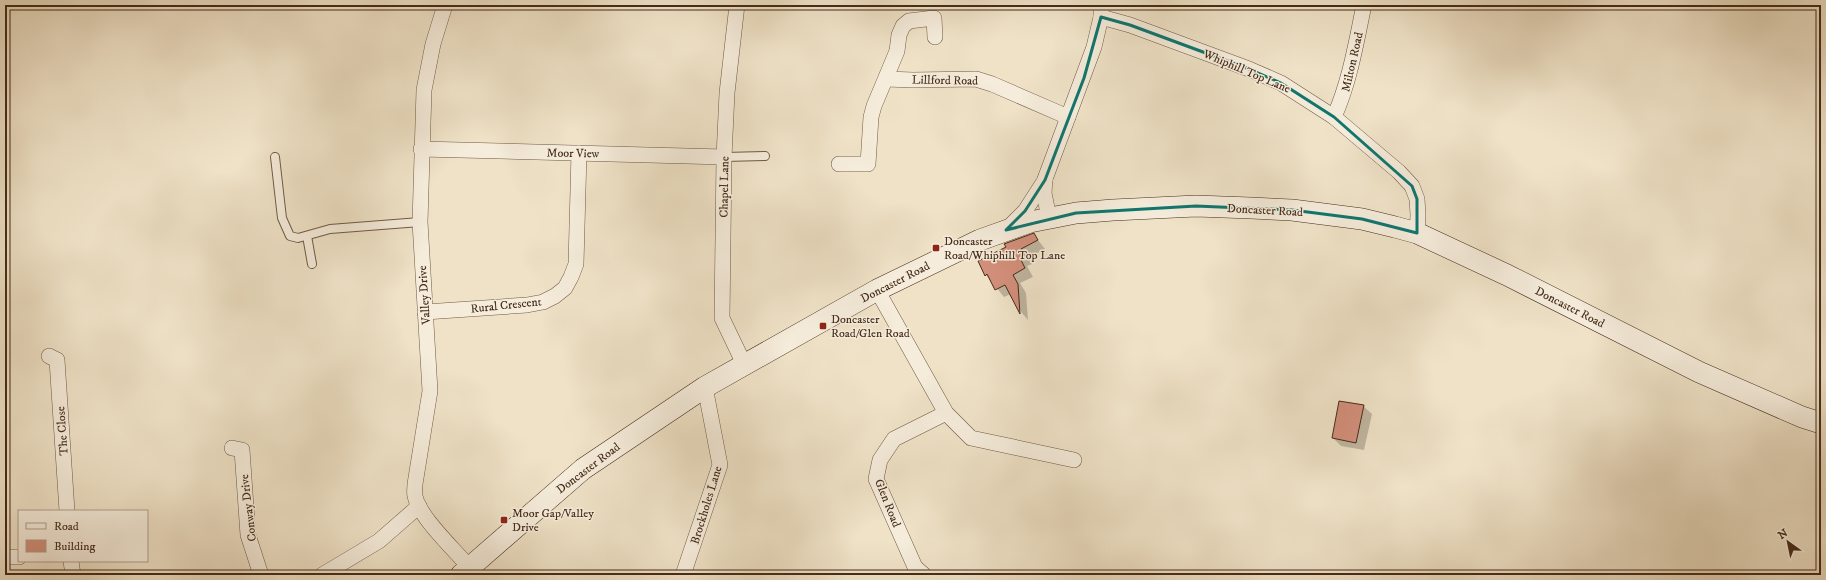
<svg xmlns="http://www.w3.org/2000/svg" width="1826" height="580" font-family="'IM FELL DW Pica',serif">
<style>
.shadow{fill:#0003}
.building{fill:#d38f7b;stroke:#452b19}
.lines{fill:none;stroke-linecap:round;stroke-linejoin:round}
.lane-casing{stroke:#705944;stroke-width:10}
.street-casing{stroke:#705944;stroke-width:16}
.secondary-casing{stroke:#452b19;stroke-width:22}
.lane{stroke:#f5ecdb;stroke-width:8}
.street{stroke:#f5ecdb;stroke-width:15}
.secondary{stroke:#f5ecdb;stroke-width:21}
.marked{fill:none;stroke:#0f766e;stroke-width:3;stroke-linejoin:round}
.poi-dot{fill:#8f2418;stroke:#f5ecdb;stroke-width:1.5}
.labels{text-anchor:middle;stroke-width:3;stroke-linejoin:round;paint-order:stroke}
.street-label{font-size:12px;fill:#452b19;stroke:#f5ecdb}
.poi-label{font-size:12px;fill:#452b19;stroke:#f5ecdb;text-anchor:start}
</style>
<rect width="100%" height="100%" fill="#efe2c7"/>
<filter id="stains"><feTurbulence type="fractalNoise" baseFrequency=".005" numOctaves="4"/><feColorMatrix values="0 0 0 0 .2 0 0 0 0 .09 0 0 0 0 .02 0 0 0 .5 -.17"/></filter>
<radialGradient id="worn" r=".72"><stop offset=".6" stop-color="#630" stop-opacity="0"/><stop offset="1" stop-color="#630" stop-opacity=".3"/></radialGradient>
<g class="shadow">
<path d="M1034,235l11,14 -16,8 3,7 -5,2 6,11 -13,6 6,10 2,27 -6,-7 -11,-19 -7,3 -18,-22z"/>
<path d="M1363,406l9,8 -8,36 -23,-4 -8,-8z"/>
</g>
<g class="building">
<path d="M1034,233l4,7 -17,9 4,6 -5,3 5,10 -12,7 5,9 2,30 -15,-29 -10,5 -8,-16 -2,2 -7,-15 28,-14 -2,-3z"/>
<path d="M1339,401l25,4 -8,38 -24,-5z"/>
</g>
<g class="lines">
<defs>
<g id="lane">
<path d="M275,157l7,61 8,18 8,2 32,-9 90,-7"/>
<path d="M724,157l41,-1"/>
<path d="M307,236l5,28"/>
</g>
<g id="street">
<path d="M445,5l-12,39 -9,46 -4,132 10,169 -15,93c0,4 -1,8 0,12 4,21 40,54 54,71"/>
<path d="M737,5l-10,88 -3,64 -2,161 22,46"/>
<path d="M1101,17l29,8 119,44 32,14 53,34 65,55 13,14 5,13 1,16 -1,18"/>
<path d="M886,79l27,1 63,-1 16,5 76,33"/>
<path d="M1334,117c16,-36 22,-74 30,-112"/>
<path d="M421,149l303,8"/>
<path d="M839,164h29l3,-47 3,-11 23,-55 2,-16 4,-9 6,-5 25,-3 1,19"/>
<path d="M1049,218l-5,-25 1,-14 49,-132 7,-30v-12"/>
<path d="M1008,228l17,-17 20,-31"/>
<path d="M877,290l69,123 25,25 103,22"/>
<path d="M425,312l102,-7 16,-3 12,-6 10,-8 6,-11 5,-13 3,-111"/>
<path d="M49,356l8,4 10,151"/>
<path d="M232,448l10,2 6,85 13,40"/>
<path d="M5,557h14"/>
<path d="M71,561l2,14"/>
<path d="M322,575l57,-34 40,-35"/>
<path d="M683,575l37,-110 -15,-78"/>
<path d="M924,575l-9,-8 -39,-88 4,-19 14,-21 52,-26"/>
</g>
<path id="secondary" d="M461,575l122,-106 122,-82 172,-97 103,-50 50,-18 46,-9 37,-3 83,-4 55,2 41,2 70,9 33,8 22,6 90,42 192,97 103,45 19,6"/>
</defs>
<use href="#lane" class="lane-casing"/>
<use href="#street" class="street-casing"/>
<use href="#secondary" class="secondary-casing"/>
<use href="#lane" class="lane"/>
<use href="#street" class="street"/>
<use href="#secondary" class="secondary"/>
</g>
<path class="marked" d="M1101,17l29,8 119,44 32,14 53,34 78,69 5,13v34l-55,-14 -70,-9 -96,-4 -120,7 -70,17 19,-19 20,-31 39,-102z"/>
<g class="poi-dot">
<rect x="932" y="244" width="8" height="8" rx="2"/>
<rect x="819" y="322" width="8" height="8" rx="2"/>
<rect x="500" y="516" width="8" height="8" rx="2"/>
</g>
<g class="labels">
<g class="street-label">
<text transform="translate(1352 62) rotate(-77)" y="4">Milton Road</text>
<text transform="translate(1247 71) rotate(23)" y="4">Whiphill Top Lane</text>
<text transform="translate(945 80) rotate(1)" y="4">Lillford Road</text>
<text transform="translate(573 153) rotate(1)" y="4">Moor View</text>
<text transform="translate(724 187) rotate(-89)" y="4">Chapel Lane</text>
<text transform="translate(1265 210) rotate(3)" y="4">Doncaster Road</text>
<text transform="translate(895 282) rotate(-27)" y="4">Doncaster Road</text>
<text transform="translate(424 295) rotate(-94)" y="4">Valley Drive</text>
<text transform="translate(506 305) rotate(-6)" y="4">Rural Crescent</text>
<text transform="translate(1570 307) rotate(27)" y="4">Doncaster Road</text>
<text transform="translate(62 431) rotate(-94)" y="4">The Close</text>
<text transform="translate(588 468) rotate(-37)" y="4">Doncaster Road</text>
<text transform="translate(888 503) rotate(68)" y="4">Glen Road</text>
<text transform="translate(706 505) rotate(-73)" y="4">Brockholes Lane</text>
<text transform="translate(248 508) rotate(-97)" y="4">Conway Drive</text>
</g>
<g class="poi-label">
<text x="944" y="245">Doncaster<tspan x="944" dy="14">Road/Whiphill Top Lane</tspan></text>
<text x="831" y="323">Doncaster<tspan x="831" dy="14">Road/Glen Road</tspan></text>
<text x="512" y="517">Moor Gap/Valley<tspan x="512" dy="14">Drive</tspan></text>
</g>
</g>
<rect width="1826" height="580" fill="none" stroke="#efe2c7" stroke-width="20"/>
<rect x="6" y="6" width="1814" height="568" fill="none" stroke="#452b19" stroke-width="2"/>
<rect x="10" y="10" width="1806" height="560" fill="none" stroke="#452b19"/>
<rect x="18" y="510" width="130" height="52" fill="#f5ecdb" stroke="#af9f8d"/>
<rect x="26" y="523" width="20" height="6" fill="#f5ecdb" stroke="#af9f8d"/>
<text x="54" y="530" font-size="12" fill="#452b19">Road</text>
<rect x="26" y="540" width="20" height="12" fill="#d38f7b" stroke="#af9f8d"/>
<text x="54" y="550" font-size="12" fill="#452b19">Building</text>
<g transform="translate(1788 542) rotate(327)" stroke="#f5ecdb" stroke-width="3" paint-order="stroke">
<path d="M0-3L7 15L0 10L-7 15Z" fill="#452b19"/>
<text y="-6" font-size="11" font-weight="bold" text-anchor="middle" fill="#452b19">N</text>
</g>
<rect width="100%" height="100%" filter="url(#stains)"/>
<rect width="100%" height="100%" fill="url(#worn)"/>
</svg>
